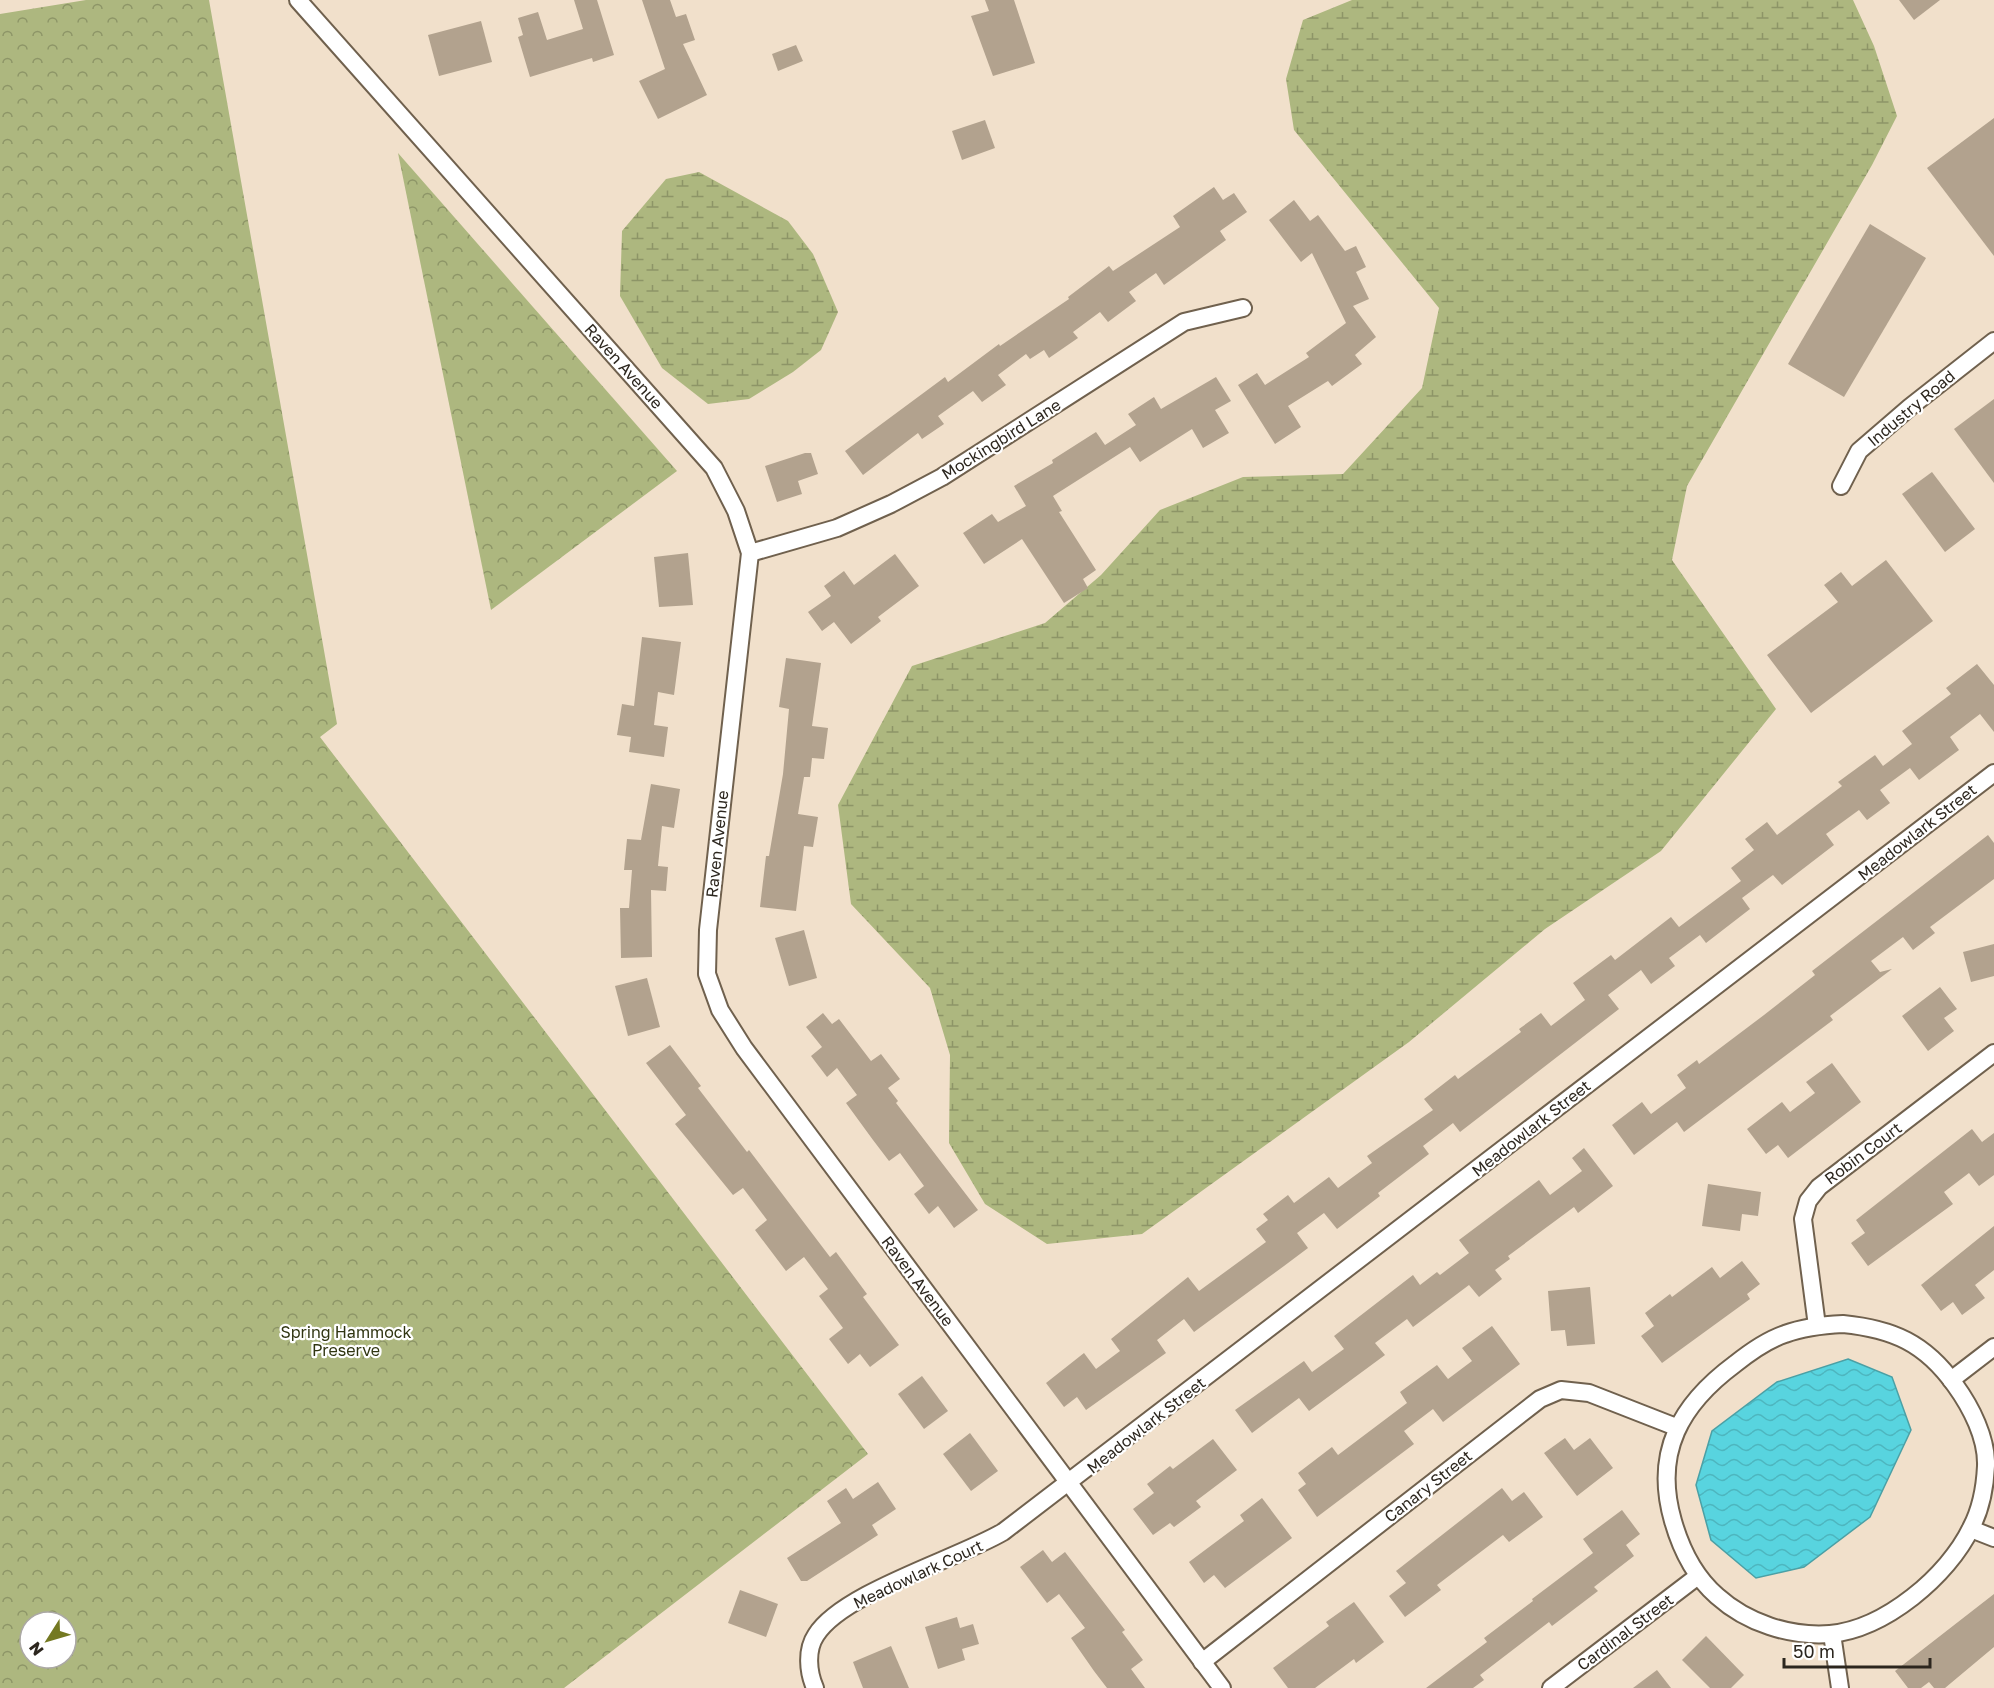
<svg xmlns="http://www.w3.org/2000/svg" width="1994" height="1688" font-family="'Golos Text',sans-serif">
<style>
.wetland{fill:url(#wetland-marsh)}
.park{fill:url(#park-crowns);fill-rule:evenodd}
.water{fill:url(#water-waves);stroke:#4ba0a5;stroke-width:1.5}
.building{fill:#b2a28e}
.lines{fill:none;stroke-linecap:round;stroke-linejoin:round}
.street-casing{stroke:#70614e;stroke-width:20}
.street{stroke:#fff;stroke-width:16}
.labels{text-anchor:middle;stroke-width:4.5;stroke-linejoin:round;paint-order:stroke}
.street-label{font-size:16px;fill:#2c261e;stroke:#fff}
.park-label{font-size:16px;fill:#303511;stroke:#fff}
</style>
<defs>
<pattern id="wetland-marsh" width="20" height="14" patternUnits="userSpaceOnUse" patternTransform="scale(1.5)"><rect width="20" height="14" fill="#adb77f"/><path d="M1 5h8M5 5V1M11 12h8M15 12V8" fill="none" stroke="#8d9567"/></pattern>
<pattern id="park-crowns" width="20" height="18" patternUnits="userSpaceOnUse" patternTransform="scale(1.5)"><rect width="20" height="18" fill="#adb77f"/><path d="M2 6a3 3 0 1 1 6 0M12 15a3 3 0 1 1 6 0" fill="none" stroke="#8d9567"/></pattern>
<pattern id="water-waves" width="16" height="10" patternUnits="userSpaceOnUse" patternTransform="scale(1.5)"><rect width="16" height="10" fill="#58d4df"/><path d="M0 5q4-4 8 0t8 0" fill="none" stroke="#4db6bf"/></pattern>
</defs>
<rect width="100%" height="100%" fill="#f1e0cb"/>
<g class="wetland">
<path d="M1352,0h501l21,46 23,70 -25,49 -185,321 -15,74 104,149 -115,142 -116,78 -136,113 -267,192 -95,10 -62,-40 -36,-61 1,-88 -20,-67 -79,-84 -13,-99 74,-139 133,-43 56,-48 59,-65 83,-33 100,-3 79,-86 17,-80 -145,-178 -8,-51 17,-59z"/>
<path d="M699,172l89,49 25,33 25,58 -17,38 -28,22 -44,27 -41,5 -46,-36 -42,-72 2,-65 44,-52z"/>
</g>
<g class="park">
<path d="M86,0h123l128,724 -17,13 548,717 -304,234h-564v-1674zM30,1622h36v36h-36z"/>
<path d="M398,153l279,318 -186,139z"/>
</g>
<path class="water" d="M1848,1359l44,18 19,53 -41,87 -66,50 -48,11 -45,-38 -15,-55 16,-54 65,-49z"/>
<g class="building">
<path d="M574,0h23l17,55 -21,7 -1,-4 -62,19 -12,-40 5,-2 -5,-17 20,-6 9,28 36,-11z"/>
<path d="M642,0h28l6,17 10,-3 9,26 -12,4 24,51 -49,24 -19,-38 26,-12z"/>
<path d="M985,0h29l21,63 -42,13 -22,-60 18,-5z"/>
<path d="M1899,0h41l-26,20z"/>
<path d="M481,21l11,41 -53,14 -11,-41z"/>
<path d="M796,45l7,16 -25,10 -6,-17z"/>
<path d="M1994,118v138l-67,-88z"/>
<path d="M985,120l10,28 -33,12 -10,-29z"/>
<path d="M1214,187l9,13 11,-7 13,19 -27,19 6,9 -62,45 -8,-12 -27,19 7,9 -28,21 -8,-10 -27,20 5,6 -29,20 -5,-8 -14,9 -4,-5 -28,21 8,10 -24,17 -9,-11 -35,25 6,8 -22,15 -4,-6 -55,42 -18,-24 100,-74 3,5 51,-38 1,2 69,-47 -1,-2 41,-31 4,5 67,-44 -7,-11z"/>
<path d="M1294,200l16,21 8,-6 27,36 11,-5 10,21 -10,5 13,27 -16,7 23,31 -21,18 7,9 -30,22 -4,-5 -40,25 13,21 -26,17 -37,-59 19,-12 8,12 44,-28 -3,-4 40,-30 -34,-70 -11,9 -32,-42z"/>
<path d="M1870,224l56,34 -82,139 -56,-33z"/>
<path d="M1216,377l15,24 -16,9 14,23 -26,15 -11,-19 -52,33 -10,-15 -77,49 9,15 -3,1 37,58 -13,9 5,9 -24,15 -42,-64 -38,25 -21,-31 29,-19 6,8 28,-16 -12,-20 39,-23 -1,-3 44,-28 9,13 31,-20 -8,-11 26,-17 7,12z"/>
<path d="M1994,399v84l-40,-54z"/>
<path d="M805,453h6l7,21 -20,7 4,13 -25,8 -12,-36z"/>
<path d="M1932,472l43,57 -30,23 -43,-58z"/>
<path d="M688,553l5,52 -34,2 -5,-50z"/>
<path d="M895,554l24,32 -41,31 3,4 -30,23 -17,-22 -12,9 -14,-19 23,-16 -7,-10 20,-15 10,14z"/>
<path d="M1886,560l47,61 -122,92 -44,-58 71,-53 -14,-17 17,-13 11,14z"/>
<path d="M642,637l39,5 -7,53 -16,-3 -4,33 14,2 -4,30 -35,-5 2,-15 -14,-2 5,-31 12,2z"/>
<path d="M786,658l35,5 -9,63 16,2 -4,31 -12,-1 -2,19h-6l-6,37 20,3 -5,30 -9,-1 -8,65 -36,-4 6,-51h3l14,-82 6,-65 -10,-2z"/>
<path d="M1977,664l17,21v47l-14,-18 -30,23 9,13 -40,30 -9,-12 -30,22 10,13 -23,17 -8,-10 -33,24 8,11 -52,40 -9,-10 -31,23 8,11 -44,34 -6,-8 -31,23 6,8 -24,18 -10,-14 -33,25 11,14 -159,123 -7,-9 -30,23 6,8 -51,39 2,3 -43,33 -13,-16 -27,20 11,15 -24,18 -90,66 -10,-13 -27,21 9,13 -80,57 -9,-13 -13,10 -18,-24 38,-30 12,16 24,-18 -9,-12 77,-62 11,14 67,-49 -10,-13 12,-9 -5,-6 25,-19 6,8 35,-26 9,11 34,-25 -5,-7 66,-46 -9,-11 31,-24 3,4 63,-47 -2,-3 22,-16 10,13 34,-26 -12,-17 38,-28 4,5 56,-43 8,10 62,-46 -10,-13 23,-18 -9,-11 22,-17 10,13 65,-49 -4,-4 37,-27 8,11 29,-22 -10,-13 49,-37 -5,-6z"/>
<path d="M651,784l29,5 -6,39 -12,-2 -4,40 10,1 -2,24 -15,-1 1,67 -31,1 -1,-50h9l3,-38h-8l3,-31 14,1z"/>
<path d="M1988,835l6,8v36l-64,48 5,6 -22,17 -10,-13 -32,24 9,11 12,-3 -62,47 3,4 -149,112 -7,-10 -43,33 -22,-30 30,-23 9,12 35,-26 -9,-13 20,-15 2,4 65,-49 51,-40 -3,-4z"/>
<path d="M804,930l13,48 -28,8 -14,-48z"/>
<path d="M1994,944v32l-23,6 -8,-30z"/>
<path d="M647,978l13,49 -32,9 -13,-50z"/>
<path d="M1940,987l17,22 -13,9 10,13 -26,20 -26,-35z"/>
<path d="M823,1013l9,11 7,-5 32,42 10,-7 19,25 -12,9 10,13 -2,2 82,107 -24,18 -16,-22 -9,8 -15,-20 10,-8 -24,-33 -11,8 -16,-21 -27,-37 11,-8 -20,-27 -10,9 -16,-21 11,-9 -16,-20z"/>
<path d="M670,1045l31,41 -3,2 49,64 2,-2 81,107 6,-5 31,42 -4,3 36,48 -29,22 -10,-13 -12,10 -19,-25 14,-11 -24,-32 9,-7 -24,-32 -18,14 -31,-41 12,-10 -24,-32 -10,7 -58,-71 11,-9 -40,-52z"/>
<path d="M1832,1063l29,39 -73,56 -10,-13 -12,9 -19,-25 35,-27 8,10 25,-19 -9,-11z"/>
<path d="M1972,1129l10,13 12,-9v42l-15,11 -10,-13 -25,19 9,12 -85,62 -17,-23 14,-10 -9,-13z"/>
<path d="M1584,1148l29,38 -35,27 -4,-6 -66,49 2,3 -15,11 7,9 -23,18 -10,-12 -56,42 -6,-8 -32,24 10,12 -76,56 -10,-13 -47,35 -17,-23 69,-49 8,11 32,-23 -10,-13 79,-61 7,10 17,-13 3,3 29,-22 -10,-13 80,-60 11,15 32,-24 -10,-13z"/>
<path d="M1708,1184l53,8 -3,24 -16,-2 -2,17 -38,-5z"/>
<path d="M1994,1226v44l-19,15 10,13 -23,17 -9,-13 -12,9 -20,-26z"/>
<path d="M1742,1261l18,23 -13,10 3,5 -88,64 -21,-27 13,-10 -9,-13 25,-19 2,3 40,-30 8,11z"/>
<path d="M1590,1287l5,57 -28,2 -2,-16 -14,1 -3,-40z"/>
<path d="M1492,1326l28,38 -77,58 -10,-13 -29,22 10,13 -97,73 -19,-27 8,-6 -8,-11 34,-26 6,8 69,-52 -7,-11 37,-27 11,14 24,-18 -10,-13z"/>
<path d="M922,1376l26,35 -24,18 -26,-35z"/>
<path d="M970,1433l28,38 -27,20 -28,-37z"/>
<path d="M1565,1438l9,12 16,-12 23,30 -36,28 -33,-43z"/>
<path d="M1213,1439l24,31 -41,31 5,6 -27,20 -4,-4 -17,12 -20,-26 21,-16 -7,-9 23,-18 3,3z"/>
<path d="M878,1482l18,27 -24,16 6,10 -71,46h-6l-14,-23 54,-35 -14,-22 19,-13 7,11z"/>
<path d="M1502,1488l10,13 12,-9 19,25 -34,25 -6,-7 -66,50 4,5 -36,27 -16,-21 17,-13 -10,-12z"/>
<path d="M1262,1498l30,40 -67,50 -11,-13 -10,8 -15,-21 55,-41 -4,-6z"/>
<path d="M1622,1510l18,24 -14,11 8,11 -40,31 4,4 -46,35 -3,-4 -69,53 4,5 -11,8h-47l61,-46 -3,-4 49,-37 -1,-2 61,-46 -10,-14z"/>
<path d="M1043,1550l9,12 13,-10 60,78 -3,2 21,28 -12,9 14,19h-38l-13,-17 -23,-33 14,-10 -26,-34 -12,9 -27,-36z"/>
<path d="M740,1590l38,14 -12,33 -38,-14z"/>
<path d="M1994,1594v53l-49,41h-11l-5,-6 -8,6h-13l-13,-17z"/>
<path d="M1354,1602l30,40 -28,21 -2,-4 -39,29h-27l-15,-20 56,-42 -3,-4z"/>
<path d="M957,1617l3,11 13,-4 6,20 -17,5 3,11 -27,9 -13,-42z"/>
<path d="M1706,1636l38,39 -13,13h-21l-28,-28z"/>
<path d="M891,1646l18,42h-46l-10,-26z"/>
<path d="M1657,1670l14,18h-38z"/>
</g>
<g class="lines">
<defs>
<g id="street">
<path d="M298,0l416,468 22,43 14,42 -42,377 -1,44 13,36 24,38 478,640"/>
<path d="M1841,486l18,-35 51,-44 84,-66"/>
<path d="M750,553l87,-25 54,-24 51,-27 242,-155 59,-14"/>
<path d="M1843,1324c50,5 82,19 112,61 16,22 32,53 31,81 -1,21 -5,43 -15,62 -23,48 -86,101 -141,106 -40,3 -83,-11 -113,-38 -23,-20 -36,-47 -44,-75 -20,-69 8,-117 62,-157 15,-12 32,-24 50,-30 19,-7 38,-9 58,-10z"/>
<path d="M1817,1326l-14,-107 5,-18 11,-14 175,-134"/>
<path d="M1951,1380l43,-33"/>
<path d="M1971,1529l23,9"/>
<path d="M1832,1634l8,54"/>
<path d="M1202,1662l338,-263 21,-9 28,3 87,34"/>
<path d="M815,1688c-7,-16 -9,-38 1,-53 26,-42 141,-76 187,-103l991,-759"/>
<path d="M1551,1688l147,-112"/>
</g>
</defs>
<use href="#street" class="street-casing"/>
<use href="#street" class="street"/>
</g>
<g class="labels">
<g class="street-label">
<text transform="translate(624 366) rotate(48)" y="6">Raven Avenue</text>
<text transform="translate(1911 408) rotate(-40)" y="6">Industry Road</text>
<text transform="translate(1001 439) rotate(-32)" y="6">Mockingbird Lane</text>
<text transform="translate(1917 832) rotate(-38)" y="6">Meadowlark Street</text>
<text transform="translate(717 844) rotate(-84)" y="6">Raven Avenue</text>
<text transform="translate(1531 1128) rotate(-38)" y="6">Meadowlark Street</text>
<text transform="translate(1863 1153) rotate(-37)" y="6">Robin Court</text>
<text transform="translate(918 1281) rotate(53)" y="6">Raven Avenue</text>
<text transform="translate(1146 1425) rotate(-38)" y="6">Meadowlark Street</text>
<text transform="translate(1428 1486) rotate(-38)" y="6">Canary Street</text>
<text transform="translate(918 1574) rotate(-25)" y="6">Meadowlark Court</text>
<text transform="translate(1625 1632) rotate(-37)" y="6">Cardinal Street</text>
</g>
<g class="park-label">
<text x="346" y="1338">Spring Hammock<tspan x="346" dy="18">Preserve</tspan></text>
</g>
</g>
<g transform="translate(48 1640) rotate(233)"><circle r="28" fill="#ffffff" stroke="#aba8a5" stroke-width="1.5"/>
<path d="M0-4.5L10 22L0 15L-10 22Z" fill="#747922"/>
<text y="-9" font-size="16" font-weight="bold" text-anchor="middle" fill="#2c261e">N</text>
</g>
<path d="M1784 1658v9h146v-9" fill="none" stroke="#2c261e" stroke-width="3"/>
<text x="1793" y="1658" font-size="18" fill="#2c261e" stroke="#ffffff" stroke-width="4.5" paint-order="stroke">50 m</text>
</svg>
